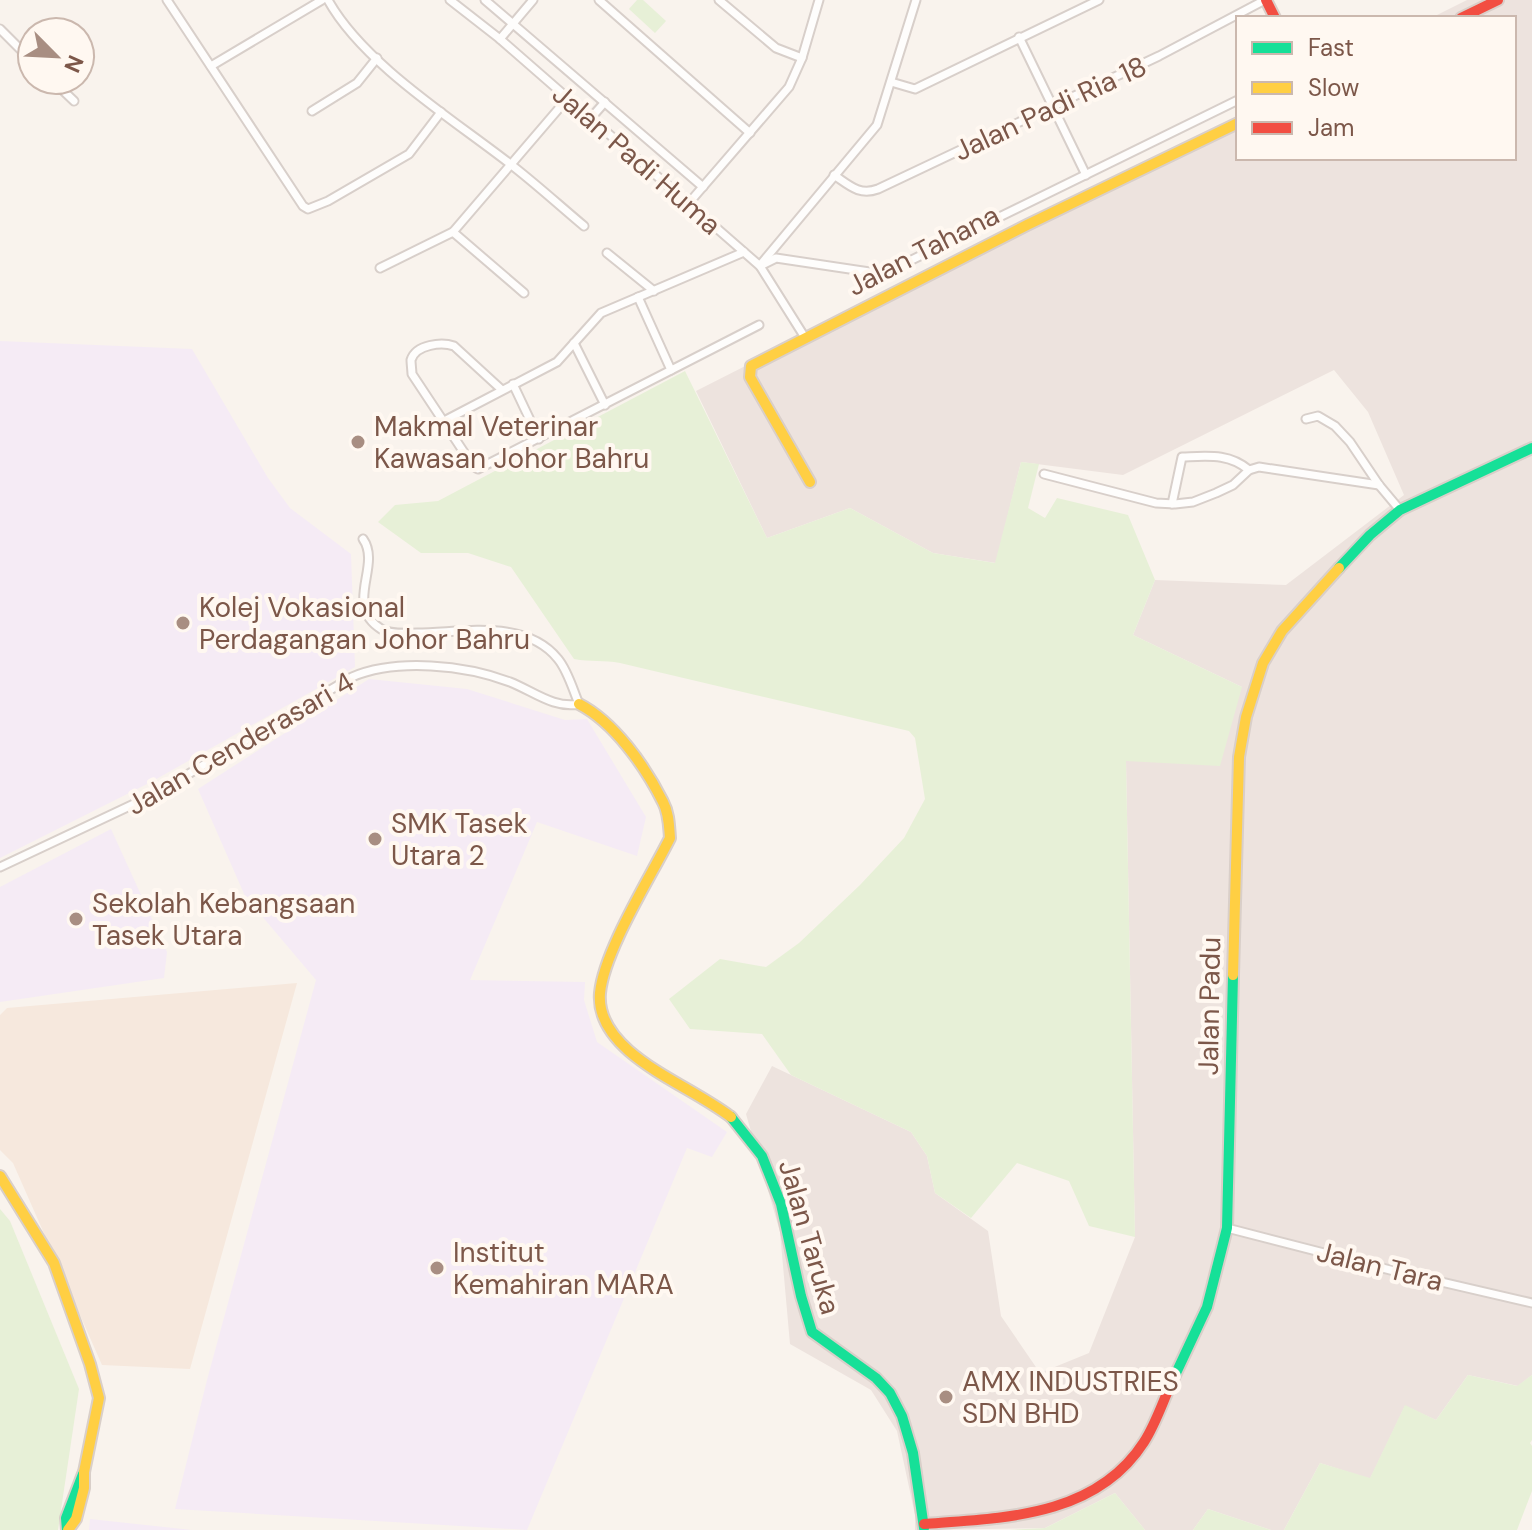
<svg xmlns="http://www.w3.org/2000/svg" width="1532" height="1530" font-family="'DM Sans',sans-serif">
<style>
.residential{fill:#f6e8dd}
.industrial{fill:#ede3de}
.education{fill:#f5ebf5}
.green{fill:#e7f0d7}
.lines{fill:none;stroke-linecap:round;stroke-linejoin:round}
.street-casing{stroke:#d8cfca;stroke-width:11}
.fast-casing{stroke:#d9cfc9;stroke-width:14}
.slow-casing{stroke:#d9cfc9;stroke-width:14}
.jam-casing{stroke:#d9cfc9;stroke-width:14}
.street{stroke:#fefdfc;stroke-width:7}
.fast{stroke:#16e098;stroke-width:10}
.slow{stroke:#ffcf43;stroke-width:10}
.jam{stroke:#f24e42;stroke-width:10}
.poi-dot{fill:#a88e82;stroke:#fff8f1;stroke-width:3}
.labels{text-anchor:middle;stroke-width:8;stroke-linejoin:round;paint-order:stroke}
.street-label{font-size:28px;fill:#7c5749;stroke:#fff8f1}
.poi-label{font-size:28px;fill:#7c5749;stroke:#fff8f1;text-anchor:start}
</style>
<rect width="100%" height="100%" fill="#f9f3ed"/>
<path class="residential" d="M297,983l-107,386 -88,-4 -89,-202 -13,-13v-135l7,-7z"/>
<path class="industrial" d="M1467,0h65v1375l-14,11 -50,-11 -32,45 -31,-14 -35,73 -50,-16 -36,67h-13l-63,-21 -15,21h-48l-30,-37 -70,35 -130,2v-15l-18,-84 -26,-41 -81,-46 -10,-112 -34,-118 26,-48 139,66 16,24 8,37 53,38 13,85 39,57 49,-20 46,-116 -9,-476 116,-74 -109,-52 22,-55 131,5 118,-90 -36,-83 -34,-42 -211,105 -102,-13 -25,101 -63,-10 -83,-45 -83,30 -71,-147 542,-275v42h276v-140h-83z"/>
<g class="education">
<path d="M0,341l192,8 76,129 22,30 61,46 4,113 -204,115 -151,76z"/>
<path d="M369,679l98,10 98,31 22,-1 59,98 -9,39 -100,-34 -67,158 115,2 -1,18 13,42 130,90 -15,25 -25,-9 -160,382 -352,-21 32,-129 109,-400 -71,-84 -47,-107z"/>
<path d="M111,829l56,123 -3,26 -164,24v-115z"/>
<path d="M90,1519l102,11h-103z"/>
</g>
<g class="green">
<path d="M637,0h6l23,21 -11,12 -26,-24z"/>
<path d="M685,371l82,167 83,-30 83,45 62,10 26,-101 18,2 -11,44 17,10 12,-20 71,17 27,65 -22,55 109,52 -22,79 -94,-5 9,476 -46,-11 -20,-45 -52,-18 -46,55 -36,-25 -8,-37 -16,-24 -120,-57 -29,-41 -72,-5 -21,-30 51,-40 46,8 33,-24 61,-58 44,-47 21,-39 -10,-61 -6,-7 -289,-68c-16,-3 -30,-1 -46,-4l-63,-92 -43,-14h-47l-43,-31 17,-17 43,-4z"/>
<path d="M0,1209l10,12 69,168 -21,141h-58z"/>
<path d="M1468,1375l49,11 15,-11v65l-2,3 2,3v45l-15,39h-233l36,-67 50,15 35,-73 31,15z"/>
<path d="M1115,1493l30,37h-136l36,-2z"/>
<path d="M1208,1509l63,21h-78z"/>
</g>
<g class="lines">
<defs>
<g id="street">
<path d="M167,0l136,206 5,3 20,-8 81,-47 32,-42"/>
<path d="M328,0c35,63 123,118 181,163 26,20 50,42 75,63"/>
<path d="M450,0l50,39 260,227 44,70"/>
<path d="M485,0l218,187"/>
<path d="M599,0l151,133"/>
<path d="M719,0l57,48 26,10"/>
<path d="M0,29l32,32"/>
<path d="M1019,37l67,138"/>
<path d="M500,39l33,-39"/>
<path d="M211,66l111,-66"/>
<path d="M52,80l22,21"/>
<path d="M891,82l24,7 184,-89"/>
<path d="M312,111l45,-28 20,-25"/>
<path d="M590,119l15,-17"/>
<path d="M834,175c15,10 25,21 44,14l281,-133 106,-56"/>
<path d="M688,204l101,-117 13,-29 17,-58"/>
<path d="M453,232l71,61"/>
<path d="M607,253l47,38"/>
<path d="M761,264l116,-139 39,-125"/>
<path d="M760,266l16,-8 107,16 355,-174"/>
<path d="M380,268l73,-36 114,-133"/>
<path d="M638,297l33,73"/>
<path d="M574,343l31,62"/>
<path d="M513,384l26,55"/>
<path d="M502,390l-48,-44c-12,-4 -38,-2 -43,14 0,3 1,12 1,14l61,92 5,3 281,-144"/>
<path d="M1306,419l12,-3 17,10 15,16 29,43 21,25"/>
<path d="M444,421l113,-59 44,-49 143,-61"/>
<path d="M1044,474l112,29 19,1 18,-2 23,-9 17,-8 16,-15 10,-3 120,18"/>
<path d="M1172,504l10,-47c26,-1 47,-4 67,13"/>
<path d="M0,867l153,-72 199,-118c45,-19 113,-12 158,5 23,9 44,27 69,22 -6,-14 -11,-33 -21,-45 -33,-41 -96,-26 -141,-26 -11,0 -26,2 -36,-4 -38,-24 1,-63 -18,-90"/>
<path d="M1227,1228l167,43 138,32"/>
</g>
<g id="fast">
<path d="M1339,568l31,-33 30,-25 132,-62"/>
<path d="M731,1117l31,39 19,48 20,92 11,36 64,46 14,15 12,23 11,37 11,75"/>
<path d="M1170,1386l37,-79 20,-79 6,-253"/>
<path d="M67,1530l-1,-12 17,-44"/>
</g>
<g id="slow">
<path d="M810,482l-60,-105 1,-11 276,-141 211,-102"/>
<path d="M579,704c35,18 66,62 84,98 6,11 6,24 7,36 -20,40 -66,113 -70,155 -2,23 12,43 29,58 30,26 70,42 102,66"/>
<path d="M1233,975l6,-218 7,-40 17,-54 19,-32 57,-63"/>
<path d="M0,1176l54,87 36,101 9,34 -15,74v16l-8,31 -8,11"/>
</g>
<g id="jam">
<path d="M1266,0l9,18"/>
<path d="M1461,18l37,-18"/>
<path d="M924,1524c80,-6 172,-7 220,-82 11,-17 18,-38 26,-56"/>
</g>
</defs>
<use href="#street" class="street-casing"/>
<use href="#fast" class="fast-casing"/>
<use href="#slow" class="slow-casing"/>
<use href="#jam" class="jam-casing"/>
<use href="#street" class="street"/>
<use href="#fast" class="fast"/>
<use href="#slow" class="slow"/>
<use href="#jam" class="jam"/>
</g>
<g class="poi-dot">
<circle cx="358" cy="442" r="8"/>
<circle cx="183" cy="623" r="8"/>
<circle cx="375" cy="839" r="8"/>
<circle cx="76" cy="919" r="8"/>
<circle cx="437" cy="1268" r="8"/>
<circle cx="946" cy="1397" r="8"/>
</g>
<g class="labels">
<g class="street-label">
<text transform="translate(1050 108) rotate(-25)" y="10">Jalan Padi Ria 18</text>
<text transform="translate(637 159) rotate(41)" y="10">Jalan Padi Huma</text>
<text transform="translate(923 250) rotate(-27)" y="10">Jalan Tahana</text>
<text transform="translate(240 743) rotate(-30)" y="10">Jalan Cenderasari 4</text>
<text transform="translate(1209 1006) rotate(-89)" y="10">Jalan Padu</text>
<text transform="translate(810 1237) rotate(74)" y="10">Jalan Taruka</text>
<text transform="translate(1380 1266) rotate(14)" y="10">Jalan Tara</text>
</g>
<g class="poi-label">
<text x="374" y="436">Makmal Veterinar<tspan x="374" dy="32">Kawasan Johor Bahru</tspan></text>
<text x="199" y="617">Kolej Vokasional<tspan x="199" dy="32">Perdagangan Johor Bahru</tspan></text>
<text x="391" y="833">SMK Tasek<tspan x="391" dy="32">Utara 2</tspan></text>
<text x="92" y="913">Sekolah Kebangsaan<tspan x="92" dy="32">Tasek Utara</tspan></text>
<text x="453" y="1262">Institut<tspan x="453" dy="32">Kemahiran MARA</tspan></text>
<text x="962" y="1391">AMX INDUSTRIES<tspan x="962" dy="32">SDN BHD</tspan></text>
</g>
</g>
<rect x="1236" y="16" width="280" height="144" fill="#fff8f1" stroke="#cbb8ae" stroke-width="2"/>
<rect x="1252" y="42" width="40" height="12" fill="#16e098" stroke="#cbb8ae" stroke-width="2"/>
<text x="1308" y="56" font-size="24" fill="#7c5749">Fast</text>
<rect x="1252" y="82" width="40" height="12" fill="#ffcf43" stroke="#cbb8ae" stroke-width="2"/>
<text x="1308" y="96" font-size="24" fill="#7c5749">Slow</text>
<rect x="1252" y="122" width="40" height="12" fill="#f24e42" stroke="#cbb8ae" stroke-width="2"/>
<text x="1308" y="136" font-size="24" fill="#7c5749">Jam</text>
<g transform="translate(56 56) rotate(114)"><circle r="38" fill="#fff8f1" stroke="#cbb8ae" stroke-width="2"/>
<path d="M0-6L14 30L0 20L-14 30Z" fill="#a88e82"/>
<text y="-12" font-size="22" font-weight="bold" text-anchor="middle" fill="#7c5749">N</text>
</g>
</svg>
